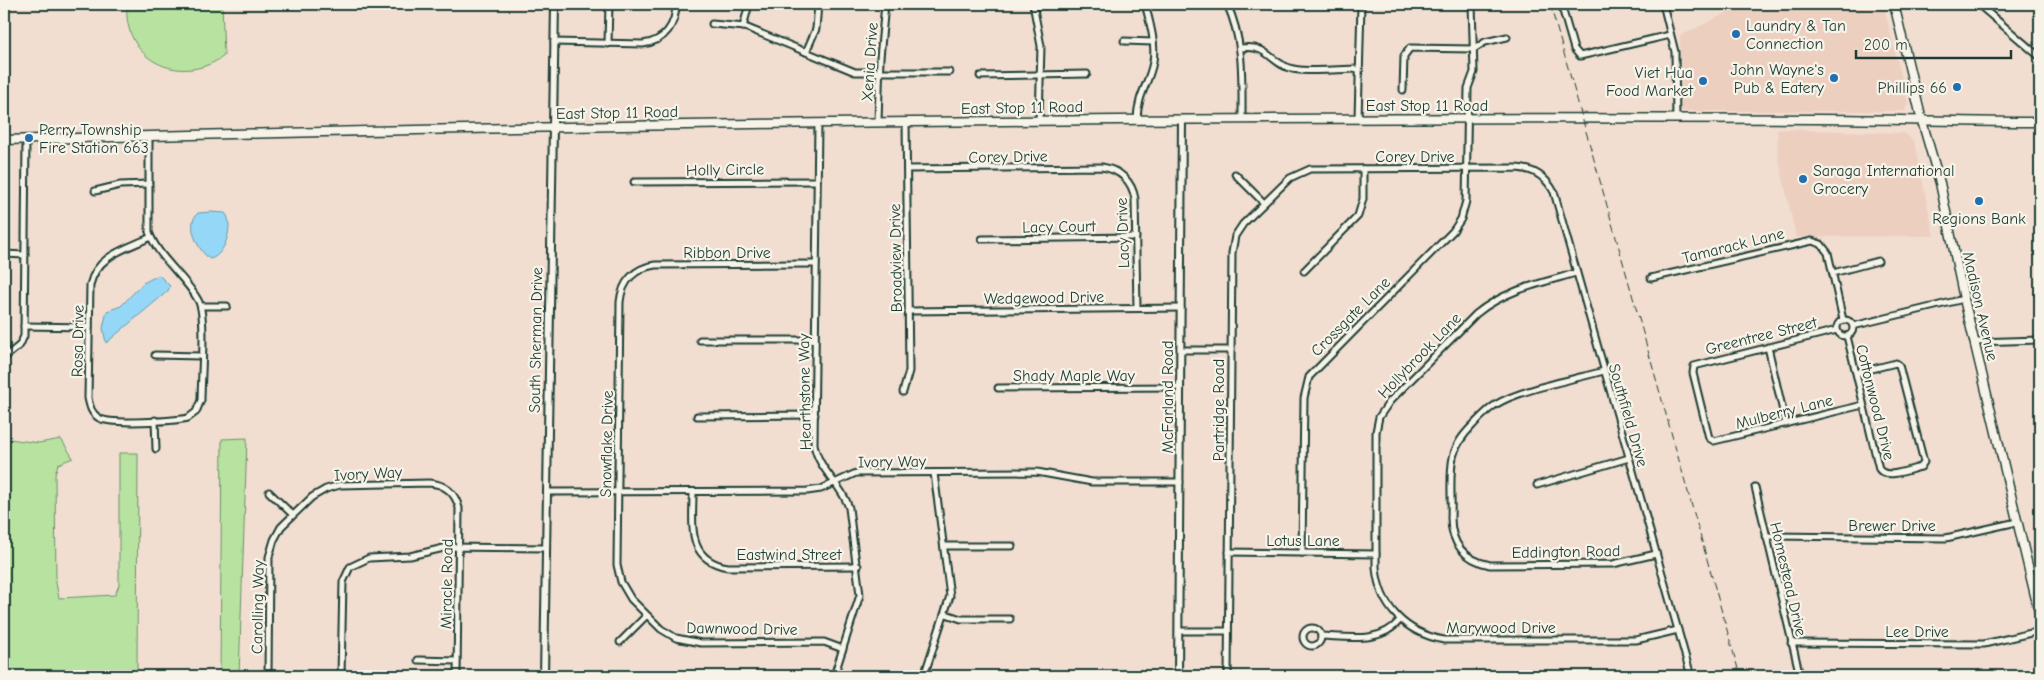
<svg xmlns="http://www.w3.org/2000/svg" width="2044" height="680" font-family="'Comic Neue',sans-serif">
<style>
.built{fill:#edcfc0}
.green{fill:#b8e2a0;stroke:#6c906a}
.water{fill:#95d7f7;stroke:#6699a9}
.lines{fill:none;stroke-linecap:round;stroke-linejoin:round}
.minor-casing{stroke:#1f3d34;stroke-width:9}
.tertiary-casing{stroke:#1f3d34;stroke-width:10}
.secondary-casing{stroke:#1f3d34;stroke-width:11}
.minor{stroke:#f7f3e8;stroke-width:5}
.tertiary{stroke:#f7f3e8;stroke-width:6}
.secondary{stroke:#f7f3e8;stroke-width:8}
.rail{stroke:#1f3d34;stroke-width:1;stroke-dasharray:8 4;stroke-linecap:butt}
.poi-dot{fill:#1f6fb2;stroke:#f7f3e8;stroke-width:2}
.labels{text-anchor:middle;stroke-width:4.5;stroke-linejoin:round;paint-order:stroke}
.poi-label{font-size:16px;fill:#1f3d34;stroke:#f7f3e8;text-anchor:start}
.street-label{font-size:16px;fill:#1f3d34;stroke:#f7f3e8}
</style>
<rect width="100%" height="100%" fill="#f1ded1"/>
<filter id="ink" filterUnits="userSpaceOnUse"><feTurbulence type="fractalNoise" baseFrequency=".02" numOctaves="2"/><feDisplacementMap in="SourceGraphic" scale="10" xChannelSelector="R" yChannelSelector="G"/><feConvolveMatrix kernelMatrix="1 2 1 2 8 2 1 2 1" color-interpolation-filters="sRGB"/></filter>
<g filter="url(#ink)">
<g class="built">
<path d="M1744,4h139l25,99 -3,8h-224l-1,-75z"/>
<path d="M1777,129l127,4 10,8 20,95 -138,1 -18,-81z"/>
</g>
<g class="green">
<path d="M127,4h95l2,52c-44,32 -102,4 -97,-52z"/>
<path d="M247,438l-8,238h-19l2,-237z"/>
<path d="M9,439l30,4 22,-4 12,19 -15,6 -3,11 1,108 3,15 56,-3 4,-10v-132h19l-1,223h-133v-234z"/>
</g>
<g class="water">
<path d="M211,212l14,1c9,8 2,42 -15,46 -12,-8 -25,-35 -12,-46z"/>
<path d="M159,275l11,11 -2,5 -62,52 -3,-15 4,-17 14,-5 22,-23z"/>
</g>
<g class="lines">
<defs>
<g id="minor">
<path d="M1033,4l8,42 -2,74"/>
<path d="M1227,4c17,37 15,74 15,115"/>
<path d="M1561,4l13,45 6,7 90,-21"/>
<path d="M1663,4l12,48 1,67"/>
<path d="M1978,4l62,53"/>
<path d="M712,24l33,3 110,45h94"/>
<path d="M743,27l6,-23"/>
<path d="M1124,41l29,1"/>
<path d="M554,42l89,2c22,-3 33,-19 33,-40"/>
<path d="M608,44l1,-40"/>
<path d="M1241,48c28,-4 29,16 52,21 20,4 46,0 66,0"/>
<path d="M806,52l10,-23 2,-25"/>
<path d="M980,76l107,-2"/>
<path d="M1403,90l1,-34 6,-8 64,1 11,-7 22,-5"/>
<path d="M1137,119c1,-26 12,-35 16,-57 3,-19 -3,-39 -8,-58"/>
<path d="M1358,119l3,-115"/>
<path d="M878,122l2,-64 5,-54"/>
<path d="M818,123l-4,321c4,26 28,40 35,64l11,87 -26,81"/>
<path d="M149,137v95c9,26 36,44 49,68 9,15 3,79 3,100l-5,12 -8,6c-14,3 -78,7 -89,0 -8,-5 -9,-11 -11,-20l2,-113c7,-30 36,-36 61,-48"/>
<path d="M907,169l195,-2c18,3 30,14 33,32l2,109"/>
<path d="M1235,174l29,29"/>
<path d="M634,182l183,-1"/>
<path d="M95,191l25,-6 28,-1"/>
<path d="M982,239l154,-2"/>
<path d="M4,254l21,1"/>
<path d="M816,264l-161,1c-20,3 -33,16 -35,37l-3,263 4,17 10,17 30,30 15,9 25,5 123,-1 19,7"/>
<path d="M1304,271l54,-55 5,-17v-30"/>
<path d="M1576,273c-35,10 -71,17 -100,41l-86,87 -11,16 -3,15v135c3,40 30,66 68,73h192l42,-10"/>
<path d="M1833,273l45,-12"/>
<path d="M1651,278l161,-37 9,3 7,9 15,67"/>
<path d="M201,306h26"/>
<path d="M908,311l273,-3"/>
<circle cx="1845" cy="328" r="8"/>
<path d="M24,326l65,1"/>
<path d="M1853,326l111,-27"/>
<path d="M1837,330l-143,36 -1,7 16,65 5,3 149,-36"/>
<path d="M1847,336l32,133c7,11 31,0 42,-2l3,-5 -25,-97 -3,-2 -40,10"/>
<path d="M700,340h115"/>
<path d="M1975,342l65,-2"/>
<path d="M1768,347l18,77"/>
<path d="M1181,350h50"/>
<path d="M155,355l46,1"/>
<path d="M4,358l16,-13 4,-9 2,-196"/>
<path d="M1604,371c-29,8 -86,19 -109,34 -8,5 -15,13 -22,20 -10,10 -17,19 -20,32 -4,19 -1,41 -2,61 0,26 14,42 39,47l123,-1 43,-10"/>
<path d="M998,388l182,-1"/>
<path d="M903,392l6,-21 -3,-249"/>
<path d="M697,416l118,-1"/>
<path d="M155,420l1,29"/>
<path d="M1537,485l92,-27"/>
<path d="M1755,487l45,189"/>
<path d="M269,492l24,23"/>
<path d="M547,492l260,-1 14,-2 35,-16 181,-1 55,10h88"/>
<path d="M693,492c0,33 -7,68 35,75l130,-1"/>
<path d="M1766,536l180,2 71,-16"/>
<path d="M944,546h68"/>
<path d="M1229,552l147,2"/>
<path d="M1302,553l2,-155 5,-21 144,-146 8,-12 5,-18 2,-113 6,-16 -2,-68"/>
<path d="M946,614l15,5h49"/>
<circle cx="1312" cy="637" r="9"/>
<path d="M1179,631h49"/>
<path d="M1321,636c27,1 60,8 79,-16"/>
<path d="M620,642l26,-26"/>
<path d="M1791,643l193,1 56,-13"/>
<path d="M418,660l39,1"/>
<path d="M268,676l1,-119 5,-17 7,-13 31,-30 14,-8 14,-4 89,-2c15,1 26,9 30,25l-2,168"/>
<path d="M341,676l2,-94 7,-15 19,-9 41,-2 38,-9 98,1"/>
<path d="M924,676l26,-80 -16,-123"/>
<path d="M1228,676l4,-423 3,-17 8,-12 47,-46 20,-9 207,-1c17,1 29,9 37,24l137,484"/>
</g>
<g id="tertiary">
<path d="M544,676l11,-672"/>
<path d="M1178,676l4,-557"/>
</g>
<g id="secondary">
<path d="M1894,4l28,117 18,62 24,116 76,317"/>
<path d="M4,140c603,-17 1207,-24 1811,-21 75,0 150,3 225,3"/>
</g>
</defs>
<use href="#minor" class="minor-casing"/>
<use href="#tertiary" class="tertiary-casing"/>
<use href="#secondary" class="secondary-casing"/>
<use href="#minor" class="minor"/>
<use href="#tertiary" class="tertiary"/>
<use href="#secondary" class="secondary"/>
<path class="rail" d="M1550,4l190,672"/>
</g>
</g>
<g class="poi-dot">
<circle cx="1736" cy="34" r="5"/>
<circle cx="1834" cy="78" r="5"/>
<circle cx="1703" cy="81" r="5"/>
<circle cx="1957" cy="87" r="5"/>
<circle cx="29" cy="138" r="5"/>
<circle cx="1803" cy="179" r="5"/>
<circle cx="1979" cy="201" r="5"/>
</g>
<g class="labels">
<g class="poi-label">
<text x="1746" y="31">Laundry &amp; Tan<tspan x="1746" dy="18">Connection</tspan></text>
<text x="1824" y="75" text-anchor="end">John Wayne's<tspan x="1824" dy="18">Pub &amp; Eatery</tspan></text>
<text x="1693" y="78" text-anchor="end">Viet Hua<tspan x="1693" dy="18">Food Market</tspan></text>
<text x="1947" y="93" text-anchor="end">Phillips 66</text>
<text x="39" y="135">Perry Township<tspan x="39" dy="18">Fire Station 663</tspan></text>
<text x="1813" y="176">Saraga International<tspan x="1813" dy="18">Grocery</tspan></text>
<text x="1979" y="224" text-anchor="middle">Regions Bank</text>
</g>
<g class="street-label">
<text transform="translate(869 62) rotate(-86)" y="6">Xenia Drive</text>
<text x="1427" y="111">East Stop 11 Road</text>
<text transform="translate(1022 107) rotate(-1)" y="6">East Stop 11 Road</text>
<text transform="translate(617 112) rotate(-1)" y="6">East Stop 11 Road</text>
<text transform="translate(1008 156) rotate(-1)" y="6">Corey Drive</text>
<text x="1415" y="162">Corey Drive</text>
<text transform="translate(725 169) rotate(-1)" y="6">Holly Circle</text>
<text transform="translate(1059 226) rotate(-1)" y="6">Lacy Court</text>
<text transform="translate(1122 233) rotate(-92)" y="6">Lacy Drive</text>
<text transform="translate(1733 245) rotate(-14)" y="6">Tamarack Lane</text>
<text x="727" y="258">Ribbon Drive</text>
<text transform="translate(895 258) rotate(-91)" y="6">Broadview Drive</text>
<text transform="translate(1044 297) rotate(-1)" y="6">Wedgewood Drive</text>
<text transform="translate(1981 306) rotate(77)" y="6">Madison Avenue</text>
<text transform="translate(1350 316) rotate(-45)" y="6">Crossgate Lane</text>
<text transform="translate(1761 335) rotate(-14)" y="6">Greentree Street</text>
<text transform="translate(535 340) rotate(-89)" y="6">South Sherman Drive</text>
<text transform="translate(77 341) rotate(-89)" y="6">Rosa Drive</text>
<text transform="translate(1419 355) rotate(-46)" y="6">Hollybrook Lane</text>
<text x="1074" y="381">Shady Maple Way</text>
<text transform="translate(804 392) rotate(-91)" y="6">Hearthstone Way</text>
<text transform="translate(1167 397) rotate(-90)" y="6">McFarland Road</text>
<text transform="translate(1876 402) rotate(76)" y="6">Cottonwood Drive</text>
<text transform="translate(1218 410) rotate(-90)" y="6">Partridge Road</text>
<text transform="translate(1784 411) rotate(-14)" y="6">Mulberry Lane</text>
<text transform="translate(1629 415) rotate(74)" y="6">Southfield Drive</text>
<text transform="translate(606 444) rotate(-89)" y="6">Snowflake Drive</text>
<text transform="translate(892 461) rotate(-1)" y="6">Ivory Way</text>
<text transform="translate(368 473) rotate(-3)" y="6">Ivory Way</text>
<text x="1892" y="531">Brewer Drive</text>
<text x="1303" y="546">Lotus Lane</text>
<text transform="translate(1566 551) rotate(-1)" y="6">Eddington Road</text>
<text x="789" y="560">Eastwind Street</text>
<text transform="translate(1789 579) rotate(77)" y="6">Homestead Drive</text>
<text transform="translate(446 584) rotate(-89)" y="6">Miracle Road</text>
<text transform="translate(257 607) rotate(-89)" y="6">Carolling Way</text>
<text x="1501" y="633">Marywood Drive</text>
<text transform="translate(742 628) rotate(1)" y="6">Dawnwood Drive</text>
<text x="1917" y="637">Lee Drive</text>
</g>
</g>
<rect width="2044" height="680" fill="none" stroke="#f7f3e8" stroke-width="20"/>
<rect x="10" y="10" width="2024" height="660" fill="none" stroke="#1f3d34" stroke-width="2" filter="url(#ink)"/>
<path d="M1856 50v8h155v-8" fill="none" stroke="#1f3d34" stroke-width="2.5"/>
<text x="1864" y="50" font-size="15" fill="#1f3d34" stroke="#f7f3e8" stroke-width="4" paint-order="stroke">200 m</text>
</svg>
